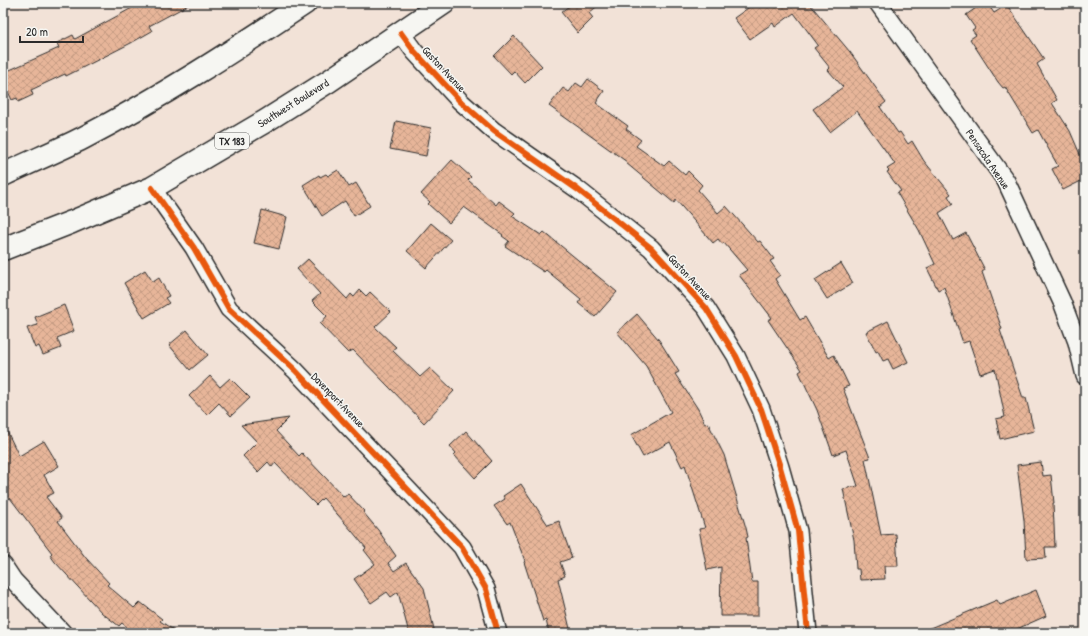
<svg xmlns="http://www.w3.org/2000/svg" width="1088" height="636" font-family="'Patrick Hand',sans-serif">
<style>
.building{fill:url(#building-cross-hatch);stroke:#2b2b2b}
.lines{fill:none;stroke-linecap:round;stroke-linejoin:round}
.minor-casing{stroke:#2b2b2b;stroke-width:20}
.primary-casing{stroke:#2b2b2b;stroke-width:25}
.minor{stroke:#f6f6f2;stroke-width:17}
.primary{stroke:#f6f6f2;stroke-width:22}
.cycleway-casing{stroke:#f6f6f2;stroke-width:8}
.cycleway{stroke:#e8590c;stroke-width:6}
.labels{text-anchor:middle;stroke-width:3;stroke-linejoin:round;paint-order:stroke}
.shield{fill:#f6f6f2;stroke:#686867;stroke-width:1}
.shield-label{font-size:10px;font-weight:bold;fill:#2b2b2b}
.street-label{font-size:11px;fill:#2b2b2b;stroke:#f6f6f2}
</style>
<defs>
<pattern id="building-cross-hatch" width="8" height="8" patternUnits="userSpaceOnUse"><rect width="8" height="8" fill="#e7b599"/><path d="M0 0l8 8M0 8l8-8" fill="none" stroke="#c69c84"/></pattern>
</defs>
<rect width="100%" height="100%" fill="#f2e2d7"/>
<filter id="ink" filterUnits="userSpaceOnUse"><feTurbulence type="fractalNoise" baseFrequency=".025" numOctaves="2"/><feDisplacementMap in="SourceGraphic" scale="8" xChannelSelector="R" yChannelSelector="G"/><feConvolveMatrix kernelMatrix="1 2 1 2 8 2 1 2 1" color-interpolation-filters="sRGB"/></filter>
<g filter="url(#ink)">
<g class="building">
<path d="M141,3h51l-43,23 3,5 -21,12 -57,29 -8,4 -1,-2 -34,16 2,5 -15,7 -1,-4 -5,2 -9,-19v-8l56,-25 -2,-5 16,-8 2,4z"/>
<path d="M573,3h28l-12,10 4,5 -15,15 -17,-21z"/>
<path d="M755,3h54l41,49 36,50 -6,5 18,26 2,-1 8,12 4,-3 12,20 27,33 -3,2 5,8 -14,9 14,27 13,-7 19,37 -3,2 20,57 -2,1 23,68h3l8,33 -34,8 -4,-20 9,-2 -10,-48 -15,5 -11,-33 -6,2 -19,-56 -6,3 -11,-22 8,-4 -16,-34 -22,-37 4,-2 -14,-19 2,-1 -2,-2 8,-5 -38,-53 -27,21 -17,-23 30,-22 -15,-17 2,-2 -16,-20 4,-3 -24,-32 -19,14 -2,-4 -23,16 -16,-21z"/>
<path d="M983,3h4l7,10 13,-8 37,54 -7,5 20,36 -5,3 18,28 15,35v13l-22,11 -11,-21 6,-3 -20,-36 -5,3 -28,-46 -2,1 -5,-6 -28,-43 6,-4 -4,-5 3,-2 -9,-13z"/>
<path d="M514,36l28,30 -17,17 -11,-12 -3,3 -17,-18z"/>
<path d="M588,79l16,12 -8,12 32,23 -2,3 15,11 -5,6 28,20 5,-5 16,14 3,-4 14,14 -4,5 20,23 8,-7 32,36 2,-1 14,18 -4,2 10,14 -5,4 25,41 5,-3 24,41 5,-3 15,31 -6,2 27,70 -5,1 16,76 15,-1 2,32h-14l1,13 -25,1 -1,-11h-3l-2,-29 -11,-51 15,-3 -12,-36 -13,5 -16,-45 -18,-38 3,-2 -34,-50 4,-2 -33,-43 8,-5 -23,-27 -2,1 -4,-5 -5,4 -37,-43 -2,3 -48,-40 1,-1 -78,-56 14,-18 6,4 7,-9 6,4z"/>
<path d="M396,121l35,7 -5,28 -36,-7z"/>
<path d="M452,160l19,17 -3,3 28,25 3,-4 16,12 -3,3 29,19 3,-3 73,60 -22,25 -17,-14 3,-4 -35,-29 -2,2 -39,-26 4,-5 -7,-5 1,-1 -39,-28 -15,16 -21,-19 2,-2 -9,-8z"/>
<path d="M338,170l11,17 7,-4 14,23 -16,10 -9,-15 -23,15 -19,-31 16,-10 1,2 6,-3 2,2z"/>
<path d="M262,210l25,7 -8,32 -25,-6z"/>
<path d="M431,223l20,17 -25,28 -19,-17z"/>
<path d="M308,259l39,40 4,-5 3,3 6,-7 6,6 4,-4 21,20 -16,15 21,20 -4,3 28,27 10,-9 24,23 -30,32 -71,-73 -5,3 -28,-29 7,-8 -15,-15 8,-7 -23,-25z"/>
<path d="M841,263l12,20 -26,16 -12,-19z"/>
<path d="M145,270l8,12 6,-4 10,18 -4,2 4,5 -25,15 -20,-35z"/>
<path d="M64,305l10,26 -17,7 4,10 -18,7 -4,-9 -4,2 -8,-20 11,-3 -3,-8z"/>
<path d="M637,314l22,26 20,32 -4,2 23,35 7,15 3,-1 16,32 22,73 2,9 -2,1 6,44h6v34h-38l1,-49 -14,3 -8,-41 6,-1 -20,-63 -3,2 -12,-25 -27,15 -12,-22 40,-23 -25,-46 -29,-34z"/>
<path d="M888,321l20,41 -15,7 -5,-10 -5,2 -5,-10 -2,1 -10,-20z"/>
<path d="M187,330l21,25 -18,15 -21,-25z"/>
<path d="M210,376l10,11 10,-9 20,20 -19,18 -12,-13 -12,12 -18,-19z"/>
<path d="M289,418l-13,13 23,25 3,-3 42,44 4,-3 16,17 -1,1 15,18 18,26 -8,7 6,8 12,-8 18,25 11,45h-26l-11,-41 -7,5 -4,-5 -16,11 -17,-24 21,-15 -11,-14 2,-2 -14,-17 -29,-33 -7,7 -41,-42 -3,4 -4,-5 -10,10 -15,-16 14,-14 -16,-17z"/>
<path d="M3,423l16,33 25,-15 15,25 -15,9 10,18 -8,4 16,21 -4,3 28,37 23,25 -2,2 27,23 6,-6 22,17 -2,2 18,12h-44l-12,-10 -3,3 -17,-13 -47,-51 -5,-7 2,-2 -42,-55 -7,4z"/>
<path d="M466,431l26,30 -17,17 -21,-23 2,-2 -6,-7z"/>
<path d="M1041,462l2,14 8,-1 3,28h-1l2,44h-10l1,11 -20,1 -2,-39 -7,-55z"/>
<path d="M521,484l27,41 11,-4 13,37 -12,4 5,14 -7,3 13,54h-22l-3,-13 -3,1 -19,-59 1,-1 -15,-39 -3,2 -13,-18 11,-7 -2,-3z"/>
<path d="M1036,590l10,26 -38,17h-90l79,-33 3,5z"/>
</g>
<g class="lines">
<defs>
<g id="minor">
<path d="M878,3l128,178 56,121 15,40 8,34"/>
<path d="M401,33l13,18 46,50 34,30 83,58 74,59 55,60 30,48 25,53 19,58 18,64 10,102"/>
<path d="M152,188l42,60 35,61 66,61 167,177 24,42 12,44"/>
<path d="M3,565l10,15 50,53"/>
</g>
<g id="primary">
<path d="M3,175c27,-13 54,-24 80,-37 77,-40 150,-87 222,-135"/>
<path d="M3,249l69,-27 80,-34 112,-66 65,-41 115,-78"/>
</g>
</defs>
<use href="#minor" class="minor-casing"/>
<use href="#primary" class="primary-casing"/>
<use href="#minor" class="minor"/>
<use href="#primary" class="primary"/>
<defs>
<g id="cycleway">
<path d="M401,33l13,18 46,50 34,30 83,58 74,59 55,60 30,48 25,53 19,58 18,64 10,102"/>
<path d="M152,188l42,60 35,61 66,61 167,177 24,42 12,44"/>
</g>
</defs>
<use href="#cycleway" class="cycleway-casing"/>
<use href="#cycleway" class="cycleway"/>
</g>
</g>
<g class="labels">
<rect class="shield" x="215" y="133" width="34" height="16" rx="3"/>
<g class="shield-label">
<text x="232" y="145">TX 183</text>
</g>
<g class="street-label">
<text transform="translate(444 69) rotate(47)" y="4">Gaston Avenue</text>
<text transform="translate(293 103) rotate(-32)" y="4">Southwest Boulevard</text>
<text transform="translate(988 159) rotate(56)" y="4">Pensacola Avenue</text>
<text transform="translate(690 277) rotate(47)" y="4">Gaston Avenue</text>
<text transform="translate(338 400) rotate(46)" y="4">Davenport Avenue</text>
</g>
</g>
<rect width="1088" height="636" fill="none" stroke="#f6f6f2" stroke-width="16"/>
<rect x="8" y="8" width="1072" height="620" fill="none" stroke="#2b2b2b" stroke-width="1.5" filter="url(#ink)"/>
<path d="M20 36v6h63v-6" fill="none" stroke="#2b2b2b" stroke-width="2"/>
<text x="26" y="36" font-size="12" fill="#2b2b2b" stroke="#f6f6f2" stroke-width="3" paint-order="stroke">20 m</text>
</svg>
